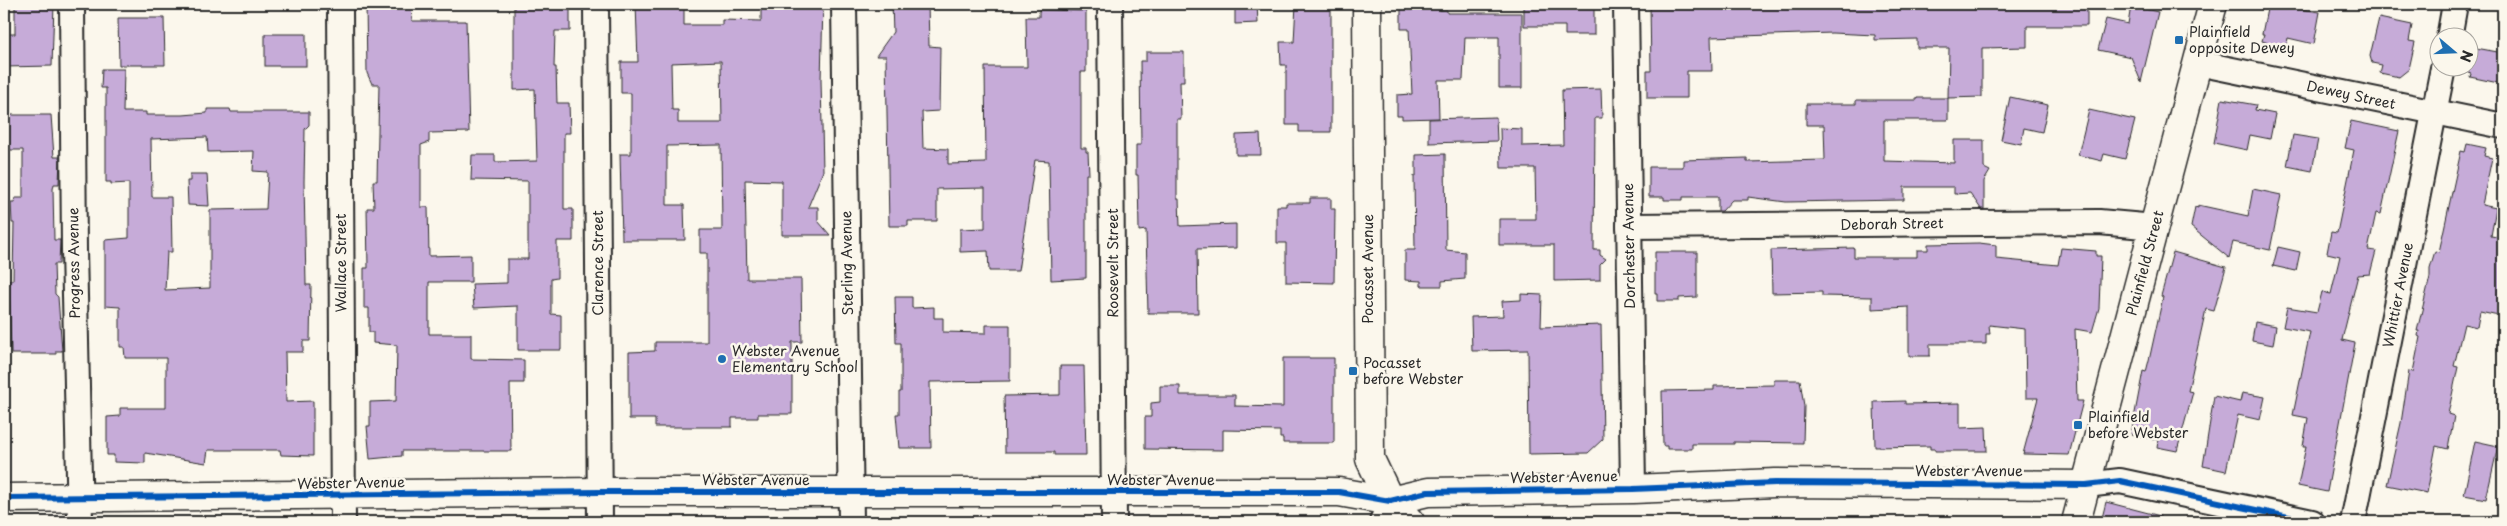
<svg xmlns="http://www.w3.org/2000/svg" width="2507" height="526" font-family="'Playpen Sans',sans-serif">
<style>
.building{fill:#c6abd8;stroke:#2b2b2b;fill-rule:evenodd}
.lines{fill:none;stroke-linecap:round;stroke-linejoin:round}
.minor-casing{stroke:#2b2b2b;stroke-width:28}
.tertiary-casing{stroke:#2b2b2b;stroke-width:31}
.secondary-casing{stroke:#2b2b2b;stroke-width:31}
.minor{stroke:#fbf7ec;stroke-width:24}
.tertiary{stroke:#fbf7ec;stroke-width:28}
.secondary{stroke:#fbf7ec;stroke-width:28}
.cycleway-casing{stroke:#fbf7ec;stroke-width:9}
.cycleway{stroke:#0057b8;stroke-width:6}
.poi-dot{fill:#1f6fb2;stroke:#fbf7ec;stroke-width:2}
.labels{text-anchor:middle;stroke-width:5;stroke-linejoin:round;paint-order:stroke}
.poi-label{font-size:14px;fill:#2b2b2b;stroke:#fbf7ec;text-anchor:start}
.street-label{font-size:14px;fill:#2b2b2b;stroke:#fbf7ec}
</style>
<rect width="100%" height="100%" fill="#fbf7ec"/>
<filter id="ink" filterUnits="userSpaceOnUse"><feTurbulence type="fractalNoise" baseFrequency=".02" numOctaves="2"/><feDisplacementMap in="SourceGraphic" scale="10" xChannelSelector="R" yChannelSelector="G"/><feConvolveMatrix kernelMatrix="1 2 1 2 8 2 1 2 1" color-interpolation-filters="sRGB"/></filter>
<g filter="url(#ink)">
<g class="building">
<path d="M15,4h39l-2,62 -48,1v-33h11z"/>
<path d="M366,4h45l1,17h54l3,111 -40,1v9l-8,3v62h7l1,49 42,-1v27h-42v52h42v25l53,1v23h-14l1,68h-109v5l-32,3 -3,-33h3v-24l26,-1 1,-56 -24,-2v-11h-4v-24h-5v-40h4l-1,-60h7l-1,-27h4l2,-97h-7l-5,-11z"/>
<path d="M514,4h56v27h-15l-1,36h2l1,36h12l1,30h-6v76h9v32h-16v37l-6,1v35l10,1v35h-43v-44l-44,2 -2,-24 35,-1v-24h21v-78l-57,-1 1,-25h23v7l42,-1 -2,-72 -21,1z"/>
<path d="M636,4h48v21h38v-5l39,1v-17h62l-2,76 2,91 -15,36h10v14l12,14h-48v-54l-37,-1 2,99h54l1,63h-10v72h-34v4h-26v9h-77v-8h-26v-67l26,-1v-9h52v-89h-7v-23h22l-1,-85 -54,1v59h17l1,35h-63l-2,-86h11v-61h-10v-31h17zM721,61l1,62h-44v-13h-6l-1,-47z"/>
<path d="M892,4h36l1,42 11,1 -1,64 -17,1 1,36 25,1v15l38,-1 -1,-96h42l-1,-50h13v-7l47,1v61h-5v76h5v4h2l1,22h-3v104l-35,2 -2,-119 -14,-1 -17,111h-29l-1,-20 -28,1v-23l25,-1v-40l-48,1v32h-29v5h-19l-3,-170h-10l17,-24z"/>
<path d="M1235,4h22l1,19 -23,1z"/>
<path d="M1296,4h33v2h2v126h-32v-7h-13v-60h-5l-1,-23h14z"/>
<path d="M1401,4h39v6h7v3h75v75h-23v-51h-34l-2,43h-25l1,38 -37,1v-3h-5v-21l15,-1 -3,-65h-8z"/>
<path d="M1524,4h70v31h-29v-9h-41z"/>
<path d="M1650,4h437v22h-60v21l-45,1v49l-34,1 1,-50h-32v-9l-42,1v-5l-43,-2 -121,4 1,34h-25v27h-40v-27h4z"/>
<path d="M2268,4l52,8 -6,32 -26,-6 -2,10 -24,-7 2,-7h-2z"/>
<path d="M2131,6l27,6 -17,70 -10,-25 -33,-7 8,-31 22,5z"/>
<path d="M118,18h46l1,47h-46z"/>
<path d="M2379,18l33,7 -3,16 6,1 -6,27 -10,8 -19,-4 2,-8 -10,-2 -2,-7z"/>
<rect x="265" y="34" width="41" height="32"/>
<path d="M2476,48l27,5v31l-33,-7 1,-3 -3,-1 5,-23h2z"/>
<path d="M1146,52h38v29h-4l1,38h-4v80h2l1,27 56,-2v24l-39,1 1,64h-50l-2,-83 -7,1 -1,-56h-2v-30h5l-1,-84h6z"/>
<path d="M102,69h22l-1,43h23v3h37l24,-2v-4h23l1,3h78v13l-4,4 -1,53 2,103h5l-1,56h-7v11h-18l1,50 27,-1v55l-32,-1 -1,-5h-72l-2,13 -61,-10v10l-31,-1v-7h-7v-38l13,-1v-8h46v-50h-41l-1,-11h-4v-40l-15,-1v-66l24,-2v-55l-18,1v-2h-5v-94h-5zM207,137l1,15 46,-1 -1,20 15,1 -2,37 -56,1v78l-45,2 2,-38h5l-1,-55h-19l-1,-58z"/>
<path d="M1601,89l1,29h-7l-1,132h6v5l6,4 -6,6v15l-46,1v-36h-55v-26h37l-1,-51h-34l-1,-40 22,1v17l41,-1 -1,-55z"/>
<path d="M2010,97l38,8 -6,27 -18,-4 -3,16 -20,-4z"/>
<path d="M1917,98h31v22h-64v41l70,2v-23h30v28l6,3 -6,10v28h-3l-11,-16 -16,1v-7h-50v13l-118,2 -38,-5v3h-16l-10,11h-4v-14h-35v3h-19v-3h-15v-30h34v-7l64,-2v4l78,-2 -1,-35h-18v-21h50v-4h61z"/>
<path d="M2222,99l34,6 -1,5 20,4 -5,25 -20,-4 -3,15 -33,-7z"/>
<path d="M2089,110l46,10 -10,39 -21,-5 -2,7 -24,-6z"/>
<path d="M7,115h44l3,42h6l-1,27h-5l-1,5 1,51h6l-1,24h-5l1,30 3,3 4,54h-6v3h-45l-2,-74h4l1,-57h-2l-1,-21h3l1,-4h8v-48h-16z"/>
<path d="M1496,117l1,24 -68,2v-24z"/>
<path d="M2351,121l48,10 -18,83 -5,-1 -8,37 8,1 -6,23 -12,1 -16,65 13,3 -28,149 -29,-6 8,-40h-3l5,-28 -15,-3 17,-83 -27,-5 4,-20 30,5 5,-20 9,2 9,-38 -13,-3 4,-21 6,1 17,-83 -9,-2z"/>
<path d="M1260,134l1,21h-25v-20z"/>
<path d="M2293,135l25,4 -6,32 -25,-5z"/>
<path d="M2467,144l19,4 -2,8 8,2 -10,47 14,3 -5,28 12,2v78l-23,-5 -3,16 -13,-3 -10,42 4,1 -10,47 6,2 -6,33 -12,-3 -9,47 -40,-8 14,-62 8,-52 4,1 7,-35 -2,-1 1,-5h-2l13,-54v-9l5,-17 4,1 22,-101 4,1z"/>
<path d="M1445,154l1,96 19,2v27l-23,2v5h-21v-5l-16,-1v-30h10l-1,-74h2v-21z"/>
<path d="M190,174h17l2,32 -21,-1 -1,-24h3z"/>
<path d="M2253,189l28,6 -11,55 -37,-8 -4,16 -38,-31 4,-20 3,1v-3l50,11z"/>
<path d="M1310,198h21v11h4l-1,74 -48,-1v-39h-9v-37h9v-3h24z"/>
<path d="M1979,243l17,2v14l62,6 3,-17 35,3v5h5l-2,52 -7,24 -17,-3 2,72h6l-14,54 -46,-1 15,-56h-12l-1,-69 -36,-4 1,9h-4v10h-56v12h-21v-49l-37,2v-12l-50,-1v-4l-50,1 -1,-43 83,-2v9h63v-7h11v-6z"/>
<path d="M2278,247l22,5 -4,19 -23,-5z"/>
<path d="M1655,252h42v45l-18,1v3h-22v-8h-2z"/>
<path d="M2173,252l53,15 -12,44 -8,-2 -18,82 5,1 -16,59 -20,-4 1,-7 -27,-6 12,-63 3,1 4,-16 13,-59 -2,-1z"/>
<path d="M1521,294l21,1 -1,32 60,-2 2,114 -15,14 -59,1 -1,-104 -56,1 -1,-34 32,-1 -1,-15 19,-1z"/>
<path d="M895,297h17v11l22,-1v11h9v14l43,1v-8h24v56l-80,1 1,66h-32l-3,-34h3v-22h2v-49h-5z"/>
<path d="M2255,322l21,4 -3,19 -21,-4z"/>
<path d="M1283,358h51v85h-51v-5h-3v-7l-57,-1v20l-78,-1v-32h6v-14l9,-1v-16h20v9h55v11l48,1z"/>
<path d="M1060,366h24l2,89h-32v-3h-49l-1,-56 56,-1z"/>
<path d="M1774,380h26l4,26 -1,37 -69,-1v2h-42v5h-25v-3h-4l-1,-55 52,-1v-4l60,-1z"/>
<path d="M2242,393l23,4 -5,23 -22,-5 -12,56 -23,-5 11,-70 26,6z"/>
<path d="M1905,401v3l55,-1v25l26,-1 1,24h-52v-2h-5v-3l-55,1 -1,-45z"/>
<path d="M2475,441l23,5 -12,53 -22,-4z"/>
<path d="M2106,502l54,14 -1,6h-58z"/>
</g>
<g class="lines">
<defs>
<g id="minor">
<path d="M72,4l2,246 6,272"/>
<path d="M340,4l3,518"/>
<path d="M596,4l4,518"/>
<path d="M844,4l7,518"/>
<path d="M1110,4l4,518"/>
<path d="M1626,4l7,485"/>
<path d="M2449,38l6,-34"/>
<path d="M2198,63l305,63"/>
<path d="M1629,226l470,-4 56,5"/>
<path d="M2086,485l34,-4 192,41"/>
<path d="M1382,522l8,-21"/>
<path d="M2353,522l90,-454"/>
</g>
<path id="tertiary" d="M4,498l595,-6h740l51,9 38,-9 205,-3 142,-6 311,2"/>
<g id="secondary">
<path d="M1367,4l3,455 20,42 20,21"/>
<path d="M2076,522l137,-518"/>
</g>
</defs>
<use href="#minor" class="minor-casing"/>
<use href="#tertiary" class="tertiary-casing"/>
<use href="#secondary" class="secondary-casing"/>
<use href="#minor" class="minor"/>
<use href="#tertiary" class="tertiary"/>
<use href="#secondary" class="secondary"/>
<defs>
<path id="cycleway" d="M4,498l595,-6h740l51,9 38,-9 205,-3 142,-6 311,2 34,-4 192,41"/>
</defs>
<use href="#cycleway" class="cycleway-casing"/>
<use href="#cycleway" class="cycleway"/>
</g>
</g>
<g class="poi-dot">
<rect x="2174" y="35" width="10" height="10" rx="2.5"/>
<circle cx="722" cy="359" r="5"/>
<rect x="1348" y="366" width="10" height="10" rx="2.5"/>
<rect x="2073" y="420" width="10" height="10" rx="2.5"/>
</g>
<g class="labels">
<g class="poi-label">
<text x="2189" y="37">Plainfield<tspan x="2189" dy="16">opposite Dewey</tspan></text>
<text x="732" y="356">Webster Avenue<tspan x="732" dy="16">Elementary School</tspan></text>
<text x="1363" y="368">Pocasset<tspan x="1363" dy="16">before Webster</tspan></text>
<text x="2088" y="422">Plainfield<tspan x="2088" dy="16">before Webster</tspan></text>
</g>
<g class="street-label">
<text transform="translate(2351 95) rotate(12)" y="5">Dewey Street</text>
<text transform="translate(1892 224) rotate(-1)" y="5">Deborah Street</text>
<text transform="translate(1629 246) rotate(-91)" y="5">Dorchester Avenue</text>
<text transform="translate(74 263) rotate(-91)" y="5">Progress Avenue</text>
<text transform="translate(341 263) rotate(-90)" y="5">Wallace Street</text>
<text transform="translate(598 263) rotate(-90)" y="5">Clarence Street</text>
<text transform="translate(847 263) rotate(-91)" y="5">Sterling Avenue</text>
<text transform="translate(1113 263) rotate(-90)" y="5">Roosevelt Street</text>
<text transform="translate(2145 263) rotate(-75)" y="5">Plainfield Street</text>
<text transform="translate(1368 269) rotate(-90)" y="5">Pocasset Avenue</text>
<text transform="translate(2398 295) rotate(-79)" y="5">Whittier Avenue</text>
<text x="1969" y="476">Webster Avenue</text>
<text transform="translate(1564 477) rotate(-1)" y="5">Webster Avenue</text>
<text x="756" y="485">Webster Avenue</text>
<text x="1161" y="485">Webster Avenue</text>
<text transform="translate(351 483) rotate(-1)" y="5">Webster Avenue</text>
</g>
</g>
<rect width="2507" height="526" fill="none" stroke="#fbf7ec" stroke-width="20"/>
<rect x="10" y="10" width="2487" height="506" fill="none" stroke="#2b2b2b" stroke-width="2" filter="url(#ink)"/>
<g transform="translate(2454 52) rotate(109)"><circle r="24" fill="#fbf7ec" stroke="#a8a59f"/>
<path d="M0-4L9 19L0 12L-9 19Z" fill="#1f6fb2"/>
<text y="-8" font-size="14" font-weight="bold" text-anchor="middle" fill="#2b2b2b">N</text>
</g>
</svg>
